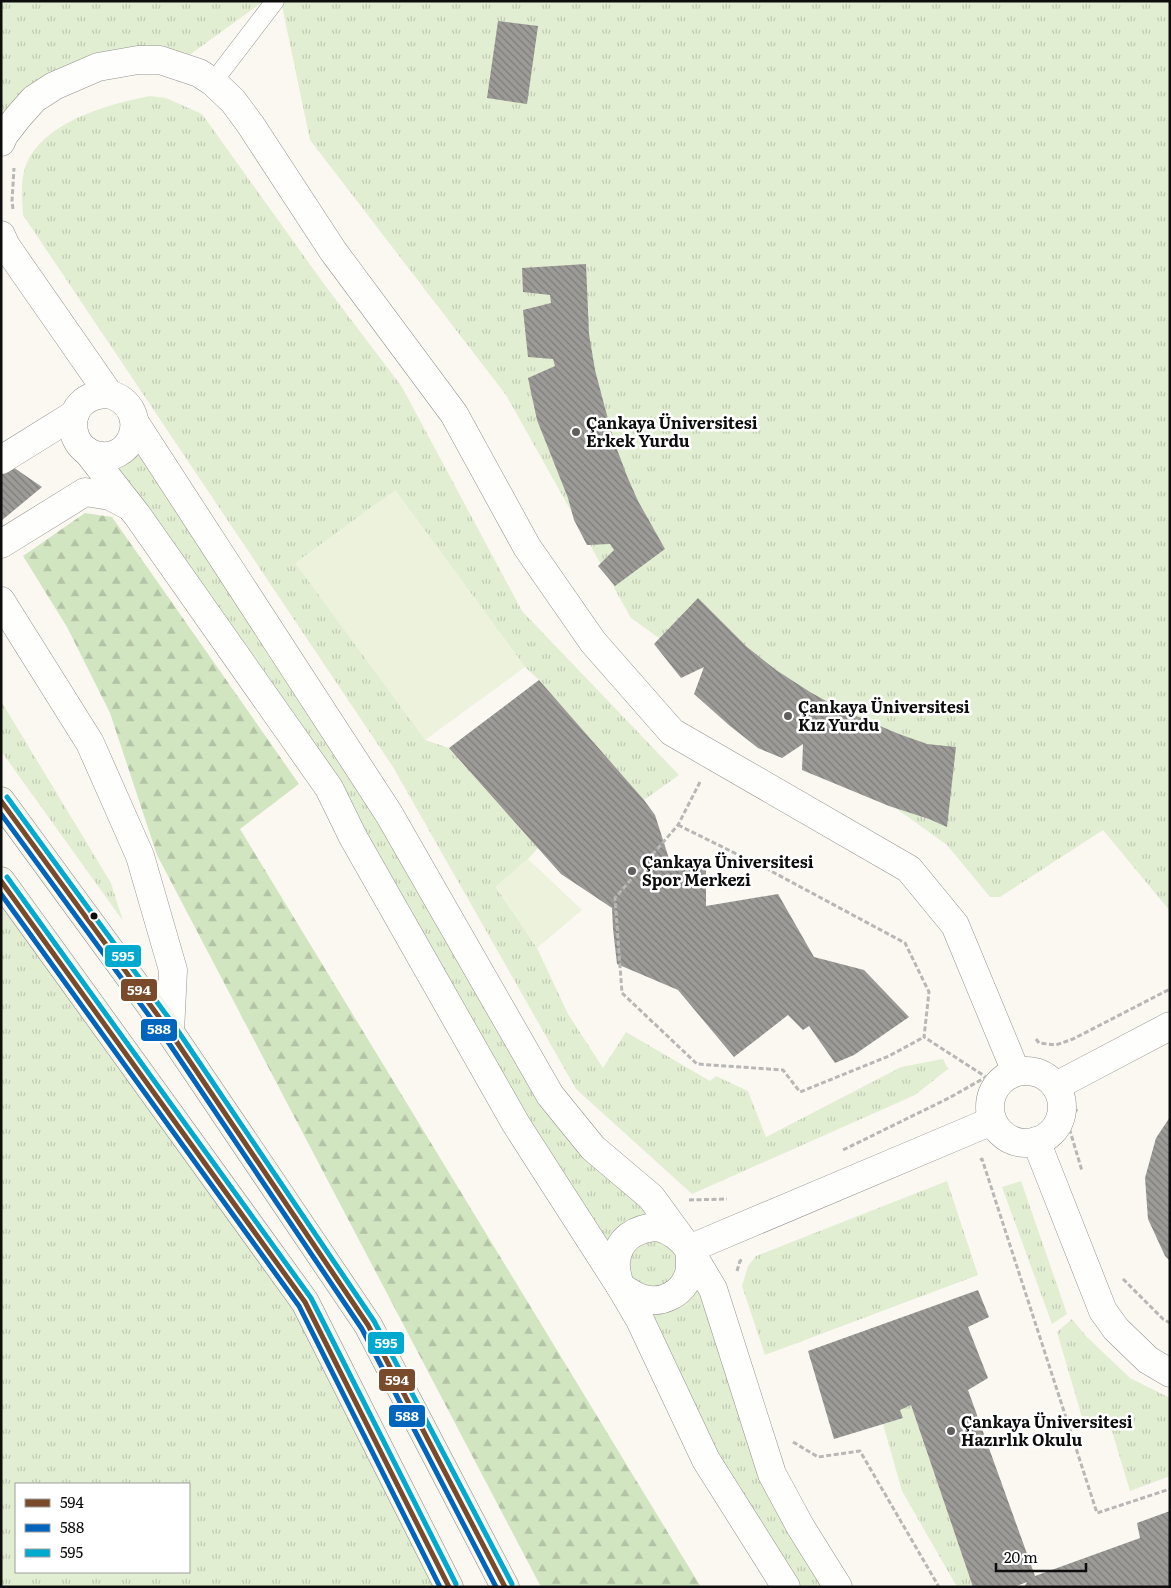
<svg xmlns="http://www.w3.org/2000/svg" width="1171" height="1588" font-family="Literata,serif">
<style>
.grass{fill:url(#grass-tufts);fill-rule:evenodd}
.forest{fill:url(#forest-firs)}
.pitch{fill:#ecf2dc}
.building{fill:url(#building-back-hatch)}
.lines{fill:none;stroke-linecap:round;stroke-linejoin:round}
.lane-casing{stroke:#949390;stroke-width:19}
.street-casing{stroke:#949390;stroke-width:29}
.secondary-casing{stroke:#8a8986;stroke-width:29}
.path{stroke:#b8b7b6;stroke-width:3;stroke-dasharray:5 2.5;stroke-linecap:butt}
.lane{stroke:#fefefd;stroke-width:18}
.street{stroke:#fefefd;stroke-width:28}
.secondary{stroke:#f4f3e9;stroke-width:28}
.bus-1-casing{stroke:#fff;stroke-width:9}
.bus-2-casing{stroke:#fff;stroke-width:9}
.bus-3-casing{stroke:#fff;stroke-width:9}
.bus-1{stroke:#7a4b2a;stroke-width:5}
.bus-2{stroke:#0065bd;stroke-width:5}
.bus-3{stroke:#00a9ce;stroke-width:5}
.poi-dot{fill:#605f5d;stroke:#fff;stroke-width:2}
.bus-dot{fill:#0d0d0d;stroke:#fff;stroke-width:2}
.labels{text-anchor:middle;stroke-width:5;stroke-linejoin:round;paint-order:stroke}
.poi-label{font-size:16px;font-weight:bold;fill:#0d0d0d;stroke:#fff;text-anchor:start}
.line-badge{stroke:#fff;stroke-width:2}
.badge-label{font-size:14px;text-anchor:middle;font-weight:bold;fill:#fff}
</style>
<defs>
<pattern id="grass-tufts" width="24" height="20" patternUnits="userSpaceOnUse" patternTransform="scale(1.25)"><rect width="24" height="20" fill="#e2eed2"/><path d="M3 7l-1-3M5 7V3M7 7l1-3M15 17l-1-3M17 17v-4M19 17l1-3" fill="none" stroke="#c1cbb3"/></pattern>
<pattern id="forest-firs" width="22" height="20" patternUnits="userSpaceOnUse" patternTransform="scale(1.25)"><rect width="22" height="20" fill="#d2e5c1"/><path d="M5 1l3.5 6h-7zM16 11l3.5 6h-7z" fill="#b3c3a5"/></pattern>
<pattern id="building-back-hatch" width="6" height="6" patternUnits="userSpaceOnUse" patternTransform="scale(1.25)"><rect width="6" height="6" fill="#9d9b97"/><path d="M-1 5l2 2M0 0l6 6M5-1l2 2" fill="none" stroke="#7e7d7a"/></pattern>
</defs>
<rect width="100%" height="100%" fill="#faf8f1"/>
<g class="grass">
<path d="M1,1h263l-87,63 -102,12 -74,66z"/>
<path d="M281,1h889v910l-67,-81 -103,67h-10l-43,-52 -316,-227 -125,-223 -196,-255z"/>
<path d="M150,96l16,2 36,16 122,170 78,103 120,224 157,164 -35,25 -105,-120 -14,-13 -130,-177 30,250 24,8 89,100 -10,11 -32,28 41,61 31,66 35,54 23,-36 84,49 6,-5 32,15 18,46 135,-70 42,-8 5,10 -33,26 -223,99 -116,-105 -183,-322 -370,-552c-1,-17 -3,-34 3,-50 18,-44 83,-61 124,-69z"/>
<path d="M134,432l403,641 152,176 83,225 66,113h-52l-457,-799 -232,-333z"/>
<path d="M1,701l110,182 12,38 -122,-170z"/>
<path d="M1,906l171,223 119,164 148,294h-438zM16,1484h173v88h-173z"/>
<path d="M947,1181l31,94 -213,80 -23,-69 6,-20 8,-10z"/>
<path d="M1021,1181l46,133 -15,10 -50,-137z"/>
<path d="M1072,1319l14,17 44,42 40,20v78l-40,15 -19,-63 -27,-4 -27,-92z"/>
<path d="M911,1405l62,182h-16l-55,-96 -19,-67 20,-6 -3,-8z"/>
</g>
<path class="forest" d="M85,513l27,4 187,267 -59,45 461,758h-160l-384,-732 -47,-142 -43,-86 -44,-71z"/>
<g class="pitch">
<path d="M395,490l130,177 -100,73 -130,-177z"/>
<path d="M528,859l54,51 -45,38 -41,-62z"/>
</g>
<g class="building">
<path d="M498,21l40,5 -11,78 -40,-6z"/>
<path d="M586,264l3,70 6,36 10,38 10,36 12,32 11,25 27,48 -50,37 -17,-20 16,-16 -4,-6 -23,1 -13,-25 -6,-22 -31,-78 -9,-42 27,-12 -2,-7 -25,-2 -5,-47 28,-7 -1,-8 -27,-3 -1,-24z"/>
<path d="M13,467l29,20 -41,34v-46z"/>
<path d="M698,598l49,49 29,23 34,22 32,18 57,24 28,10 29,3 -9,80 -18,-8 -40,-13 -87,-36 1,-26 -21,14 -24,-10 -28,-22 -36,-32 10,-27 -23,11 -27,-34z"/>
<path d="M539,680l105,120 11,15 17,53 34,-4v42l72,-12 36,63 50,13 45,47 -55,38 -19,8 -26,-37 -6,4 -15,-15 -54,42 -56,-67 -61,-26 -4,-35 -1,-21 -51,-34 -112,-126z"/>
<path d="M1170,1117v144l-5,-5 -17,-37 -3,-41 11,-40z"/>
<path d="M978,1290l11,27 -21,10 20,51 -20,12 67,186 105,-38 -3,-15 33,-12v76h-146l3,-5 -13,5h-41l-62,-182 -11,5 3,8 -69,21 -26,-88z"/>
</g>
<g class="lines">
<defs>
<path id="lane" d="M213,82l62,-81"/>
<g id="street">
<path d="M1,142l3,-7 14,-18 16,-18 20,-13 44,-19 40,-7h22l39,13 14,9 20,19 17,23 83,127 121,163 73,133 66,95 79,90 237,137 46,56 61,147"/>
<path d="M1,235l5,11 103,148c46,14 23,77 -19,59 -8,-4 -14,-12 -16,-21 -5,-24 12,-38 35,-38"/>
<path d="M135,423l254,391 161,281 43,53 58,49 38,52 24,40 59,185 28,52 38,61"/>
<path d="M87,451l50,64 192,273 24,49 163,287 104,162 20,34 66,140 80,127"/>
<path d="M1,460l74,-46"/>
<path d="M1,544l84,-52 25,4 19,10"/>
<path d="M1,601l89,142 50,113 33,114 -3,62"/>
<circle cx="1026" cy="1107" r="36"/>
<path d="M1056,1086l114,-60"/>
<path d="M1036,1141l67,170 13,18 32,31 22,13"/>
<path d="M658,1227c14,4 22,11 31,22 1,8 2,16 0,24 -5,20 -26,31 -45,26 -9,-2 -17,-8 -24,-13 -2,-8 -5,-16 -4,-24 2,-24 20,-34 42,-35z"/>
<path d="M689,1249l303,-128"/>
</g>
<g id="secondary">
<path d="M1,801l169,231 198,293 137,262"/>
<path d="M1,881l304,421 144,285"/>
</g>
</defs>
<use href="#lane" class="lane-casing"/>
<use href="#street" class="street-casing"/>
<use href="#secondary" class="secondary-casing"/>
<g class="path">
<path d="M13,209l-1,-8 2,-33"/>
<path d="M700,782l-22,43 -63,73 7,95 75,71 86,6 17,22 89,-36 35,-19"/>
<path d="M678,825l91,45 136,73 24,49 -5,45 62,40 -37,21 -106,52"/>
<path d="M1036,1039l3,4 17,2 17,-6 97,-50"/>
<path d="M1077,1109l-9,15 14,47"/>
<path d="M1060,1119l8,5"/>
<path d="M980,1160l2,-1 115,354 73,-24"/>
<path d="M689,1200l38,-1"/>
<path d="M737,1271l3,-10 3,-2"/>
<path d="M1123,1279l40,40 7,4"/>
<path d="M793,1442l25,15 42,-6 79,136"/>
</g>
<use href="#lane" class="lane"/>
<use href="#street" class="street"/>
<use href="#secondary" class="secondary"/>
<defs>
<g id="bus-1">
<path d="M1,801l169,231 198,293 137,262"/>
<path d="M1,881l304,421 144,285"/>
</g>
<g id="bus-2">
<path d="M1,814l163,222 198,293 134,258"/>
<path d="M1,894l298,412 141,281"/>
</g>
<g id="bus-3">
<path d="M7,797l169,231 198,293 138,263"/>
<path d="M7,877l304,421 145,286"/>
</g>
</defs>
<use href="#bus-1" class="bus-1-casing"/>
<use href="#bus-2" class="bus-2-casing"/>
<use href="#bus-3" class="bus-3-casing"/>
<use href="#bus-1" class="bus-1"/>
<use href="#bus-2" class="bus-2"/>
<use href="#bus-3" class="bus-3"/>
</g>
<g class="poi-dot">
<circle cx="576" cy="432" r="5"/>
<circle cx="788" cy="716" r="5"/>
<circle cx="632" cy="871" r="5"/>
<circle cx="951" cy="1431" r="5"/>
</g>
<circle class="bus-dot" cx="94" cy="916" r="4.5"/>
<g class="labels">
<g class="poi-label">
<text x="586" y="429">Çankaya Üniversitesi<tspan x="586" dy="18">Erkek Yurdu</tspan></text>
<text x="798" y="713">Çankaya Üniversitesi<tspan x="798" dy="18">Kız Yurdu</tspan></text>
<text x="642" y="868">Çankaya Üniversitesi<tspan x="642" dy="18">Spor Merkezi</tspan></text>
<text x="961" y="1428">Çankaya Üniversitesi<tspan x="961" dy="18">Hazırlık Okulu</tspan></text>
</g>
</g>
<g class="line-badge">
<rect x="104" y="944" width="38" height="24" rx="5" fill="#00a9ce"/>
<rect x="120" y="978" width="38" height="24" rx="5" fill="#7a4b2a"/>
<rect x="140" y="1018" width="38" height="24" rx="5" fill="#0065bd"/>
<rect x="367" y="1331" width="38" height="24" rx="5" fill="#00a9ce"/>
<rect x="378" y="1368" width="38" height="24" rx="5" fill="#7a4b2a"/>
<rect x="388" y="1404" width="38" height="24" rx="5" fill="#0065bd"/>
</g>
<g class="badge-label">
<text x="123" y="961">595</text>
<text x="139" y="995">594</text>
<text x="159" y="1034">588</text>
<text x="386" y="1348">595</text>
<text x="397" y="1385">594</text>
<text x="407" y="1421">588</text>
</g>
<rect width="1171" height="1588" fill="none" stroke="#0d0d0d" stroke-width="5"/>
<rect x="15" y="1483" width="175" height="90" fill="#ffffff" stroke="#9e9e9e"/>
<rect x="25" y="1499" width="25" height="8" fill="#7a4b2a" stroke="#9e9e9e"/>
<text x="60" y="1508" font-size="15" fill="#0d0d0d">594</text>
<rect x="25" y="1524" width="25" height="8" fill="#0065bd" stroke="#9e9e9e"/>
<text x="60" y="1533" font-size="15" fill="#0d0d0d">588</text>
<rect x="25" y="1549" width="25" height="8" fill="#00a9ce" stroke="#9e9e9e"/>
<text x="60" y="1558" font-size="15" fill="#0d0d0d">595</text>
<path d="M996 1563v8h90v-8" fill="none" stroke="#0d0d0d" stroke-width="2.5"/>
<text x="1004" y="1563" font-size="15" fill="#0d0d0d" stroke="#ffffff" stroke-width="4" paint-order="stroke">20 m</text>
</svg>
